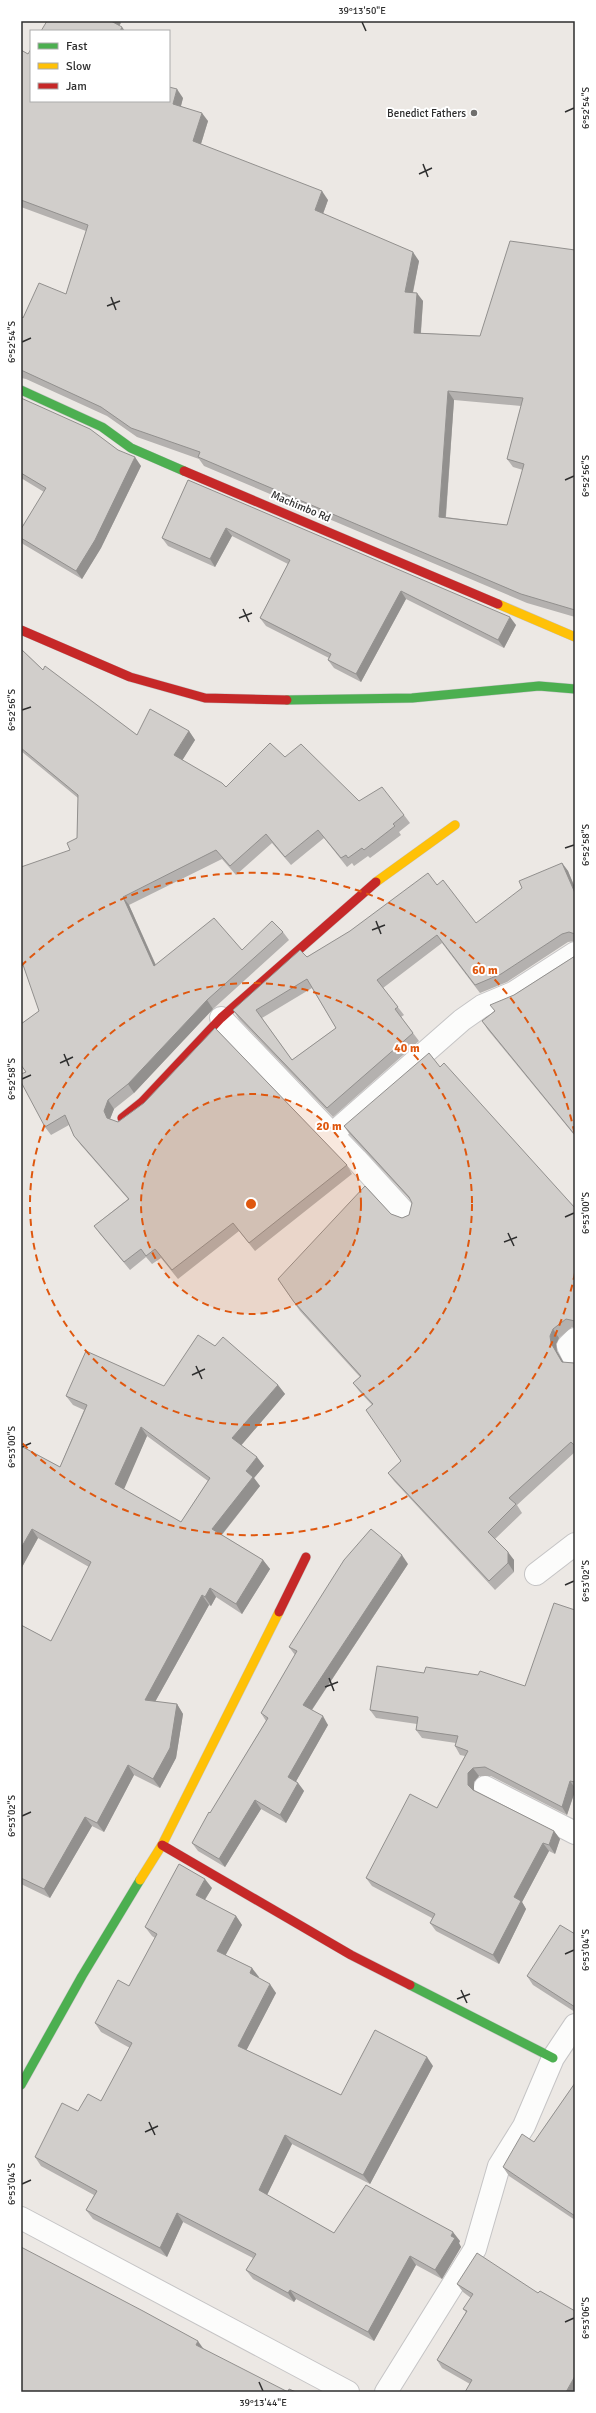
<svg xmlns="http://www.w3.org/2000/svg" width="596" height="2413" font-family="Signika,sans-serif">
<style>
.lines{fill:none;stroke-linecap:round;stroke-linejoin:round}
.street-casing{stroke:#c5c4c5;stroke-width:24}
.fast-casing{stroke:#c5c4c5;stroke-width:10}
.slow-casing{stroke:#c5c4c5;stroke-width:10}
.jam-casing{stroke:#c5c4c5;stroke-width:10}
.street{stroke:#fcfcfb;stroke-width:22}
.fast{stroke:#4caf50;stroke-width:9}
.slow{stroke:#ffc107;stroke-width:9}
.jam{stroke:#c62828;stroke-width:9}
.wall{fill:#b4b1af;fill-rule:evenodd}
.shaded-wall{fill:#92908e}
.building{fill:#d1cecb;stroke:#92908e;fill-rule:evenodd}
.ticks{fill:none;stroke:#2e2e2e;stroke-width:1.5}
.ring{fill:none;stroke:#df570e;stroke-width:2;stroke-dasharray:7 5}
.poi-dot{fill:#706f6e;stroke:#fff;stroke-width:1.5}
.labels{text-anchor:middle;stroke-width:4;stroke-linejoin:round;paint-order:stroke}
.poi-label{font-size:11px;fill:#2e2e2e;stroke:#fff;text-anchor:end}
.street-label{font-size:11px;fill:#2e2e2e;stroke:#fff}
.centre{fill:#df570e;stroke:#fff;stroke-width:2}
.ring-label{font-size:12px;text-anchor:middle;font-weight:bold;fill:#df570e;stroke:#fff;stroke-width:4;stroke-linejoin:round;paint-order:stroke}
.neatline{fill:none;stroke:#2e2e2e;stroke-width:1.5}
.ticks-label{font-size:10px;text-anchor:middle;fill:#2e2e2e}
</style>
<rect width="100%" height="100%" fill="#ece8e4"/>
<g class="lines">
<defs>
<g id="street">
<path d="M221,1018l135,141 50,55"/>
<path d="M332,1134l130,-114 20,-14 31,-13 62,-40"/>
<path d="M575,1339l-7,7 7,14"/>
<path d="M536,1574l39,-30"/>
<path d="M485,1787l90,46"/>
<path d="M21,2218l327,174"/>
<path d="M386,2392l89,-143 24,-83 25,-40 29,-68 22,-33"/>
</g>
<g id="fast">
<path d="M21,390l81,37 29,21 53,23"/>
<path d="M287,700l125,-2 127,-12 36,3"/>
<path d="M410,1985l143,73"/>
<path d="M21,2085l61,-109 58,-96"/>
</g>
<g id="slow">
<path d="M498,604l77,33"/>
<path d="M376,882l79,-57"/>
<path d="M140,1880l22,-35 117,-233"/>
</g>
<g id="jam">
<path d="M184,471l314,133"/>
<path d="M21,630l109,47 75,21 82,2"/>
<path d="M122,1118l20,-16 79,-84 155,-136"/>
<path d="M279,1612l27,-55"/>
<path d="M162,1845l189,110 59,30"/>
</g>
</defs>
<use href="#street" class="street-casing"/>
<use href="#fast" class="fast-casing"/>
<use href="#slow" class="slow-casing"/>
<use href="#jam" class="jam-casing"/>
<use href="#street" class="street"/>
<use href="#fast" class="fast"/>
<use href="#slow" class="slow"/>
<use href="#jam" class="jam"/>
</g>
<g class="wall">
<path d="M21,50l7,4 155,44 -2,8 27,15 -7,23 127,56 -5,14 96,47 -6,32 10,8 -2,32 59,3 95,-86v367l-48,-14 -323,-137 -5,-7 -62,-22 -30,-21 -81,-37 -5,-1v-62l2,2 43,-24 20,-63 -65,-24zM454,400l67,6 -14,53 6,8 10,3 -16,55 -61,-8z"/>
<path d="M21,398l120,68 -40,82 -19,31 -59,-35 -2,-3v-12l23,-37 -23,-14z"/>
<path d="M188,480l328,145 -12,23 -98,-49 -45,83 -27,-14 -6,-8 1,-2 -63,-32 -6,-8 28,-54 -56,-28 -17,31 -47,-21 -6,-8z"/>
<path d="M21,649l22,21 94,65 52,-4 6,9 -13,20 44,27 59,-30 74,44 45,14 6,8 -11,9 2,3 -31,23 -2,-2 -14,10 -2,-3 -5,4 -23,-29 -33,27 -19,-22 -36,32 -14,-16 -93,46 27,60 86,-15 41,-18 6,8 -76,69 -79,84 -20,16 -4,10 8,3 229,43 5,9 -97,77 -16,-20 -61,48 -17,-21 -9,6 -6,-7 -16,13 -30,-36 -6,-8 34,-27 -48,-55 -6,-8 -5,-11 -18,10 -6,-8 -19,-55 -5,-6v-42l18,-13 31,-161 7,-12 1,-40 -57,-47z"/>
<path d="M562,863l6,8 7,17v53l-7,1 -61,40 -27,11 -38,-50 -59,45 21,27 -3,2 18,24 -86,76 -94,-98 -6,-9 74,-53 130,-72 39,38zM312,988l24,40 -44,32 -30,-42z"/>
<path d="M575,956v180l-87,-106 -6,-9 32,-26z"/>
<path d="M440,1067l135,141v120l-3,-1 -13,11 -3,6 1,7 6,11 11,1 1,-1v90l-58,53 5,8 -27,26 19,21v12l-19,18 -101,-109 -6,-8 13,-12 -29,-56 -13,-14 -6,-8 7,-6 -60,-66 -22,-32 113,-65 11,4 7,-3 3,-12v-1l-62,-67 -6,-9z"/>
<path d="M278,1385l7,9 -44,51 23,21 -10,12 6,8 -38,49 41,25 7,9 -28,45 -26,-17 -5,9 -2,-1 -54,97 22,2 6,10 -7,44 -16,30 -26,-13 -30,57 -12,-6 -42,72 -29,-14v-259l30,16 38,-74 -51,-29 -17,31v-123l39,21 24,-57 -11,-5 -7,-9 98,-10zM147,1436l61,45 -27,41 -58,-33z"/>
<path d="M408,1564l-96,146 16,15 -32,56 2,2 6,8 -18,32 -25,-14 -36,58 -27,-16 -6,-8 74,-122 -5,-8 34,-58 -6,-8z"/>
<path d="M575,1610v181l-8,24 -76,-39h-12l-5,6v8l80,41 6,8 -5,15 -6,-3 -27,51 4,7 -27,55 -63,-33 -6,-8 2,-5 -60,-32 -6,-8 71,-70 28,-52 -5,-1 -5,-9 1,-3 -34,-5 -6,-8 1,-6 -41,-6 -6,-8 54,-37 101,13z"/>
<path d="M212,1888l-7,12 31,16 6,9 -17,30 27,13 6,10 18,15 -30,57 95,45 92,-29 -63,118 -78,-40 -25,51 67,38 126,8 -1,2 2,4 -19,32 -26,-14 -42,76 -78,-42 -2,3 -41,-23 -7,-9 7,-12 -70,-36 -16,35 -74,-38 -7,-9 8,-15 -53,-29 -6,-9 43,-46 23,-10 29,-53 -29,-16 -6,-9 34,-37 26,-48 -3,-2 -7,-9z"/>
<path d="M575,1934v78l-42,-27 -6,-9z"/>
<path d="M575,2083v137l-66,-44 -6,-9 31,-25z"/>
<path d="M457,2284l81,9 -68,91 -28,-16 -5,-8 29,-48 -3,-3 8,-11 -8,-6z"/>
</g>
<g class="shaded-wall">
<path d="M111,21h8l2,2 -4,6z"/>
<path d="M122,27l3,4h-5z"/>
<path d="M177,89l6,9 -4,15 -6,-9z"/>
<path d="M202,113l6,8 -9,29 -6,-9z"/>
<path d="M322,191l6,9 -7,19 -6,-9z"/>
<path d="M413,252l6,9 -8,40 -6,-9z"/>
<path d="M417,293l6,8 -3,41 -6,-9z"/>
<path d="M448,391l6,9 -9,125 -6,-8z"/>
<path d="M135,457l6,9 -40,82 -19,31 -6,-8z"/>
<path d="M226,528l6,8 -17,31 -5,-8z"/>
<path d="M401,591l5,8 -45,83 -5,-8z"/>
<path d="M510,617l6,8 -12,23 -6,-8z"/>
<path d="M189,731l6,9 -15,24 -6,-9z"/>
<path d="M562,863l6,8 7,17v5z"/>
<path d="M123,897l6,8 31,70 -6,-9z"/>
<path d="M207,1000l6,9 -79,84 -6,-9z"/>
<path d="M108,1100l6,9 -4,10 -3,-1 -3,-7z"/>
<path d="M553,1329l6,9 -3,6 1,7 11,19 -6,-8 -11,-19 -1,-7z"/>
<path d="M278,1385l7,9 -46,54 -7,-10z"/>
<path d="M141,1427l6,9 -25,58 -7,-10z"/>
<path d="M257,1457l7,9 -10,12 6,8 -41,52 -7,-9 34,-58z"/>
<path d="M32,1529l6,9 -17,31v-21z"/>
<path d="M508,1552l6,8v12l-6,-9z"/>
<path d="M402,1555l6,9 -99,150 -6,-9z"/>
<path d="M263,1560l7,9 -28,45 -6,-10z"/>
<path d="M210,1588l6,9 -5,9 -6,-9z"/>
<path d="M202,1595l7,10 -58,104 -6,-9z"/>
<path d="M177,1704l6,10 -7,44 -16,30 -7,-9z"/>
<path d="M323,1716l5,9 -34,60 -6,-8z"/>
<path d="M128,1765l6,10 -30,57 -7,-9z"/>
<path d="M473,1768l6,8 -5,6v11l-6,-8v-12z"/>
<path d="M570,1781l5,7v3l-8,24 -5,-8z"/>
<path d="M298,1783l6,8 -18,32 -6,-8z"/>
<path d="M255,1800l6,9 -36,58 -6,-8z"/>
<path d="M85,1817l7,9 -42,72 -6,-9z"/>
<path d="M554,1831l6,8 -5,15 -6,-9z"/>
<path d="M543,1843l6,8 -27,51 4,7 -27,55 -6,-9 21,-58z"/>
<path d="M205,1879l7,9 -10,16 -6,-9z"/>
<path d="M236,1916l6,9 -19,35 -6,-9z"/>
<path d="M252,1968l7,9 -3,5 -6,-9z"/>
<path d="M270,1984l6,9 -32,62 -6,-9z"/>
<path d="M427,2057l6,9 -63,118 -7,-9z"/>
<path d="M285,2135l7,9 -27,55 -6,-9z"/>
<path d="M177,2213l6,9 -16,35 -7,-9z"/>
<path d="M453,2232l7,9 -1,2 2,4 -19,32 -7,-9z"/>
<path d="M410,2256l6,9 -42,76 -6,-9z"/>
<path d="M290,2290l6,9 -2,3 -6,-9z"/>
<path d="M198,2341l7,10 -9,-6z"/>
<path d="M575,2376v16h-9z"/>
</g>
<g class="building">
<path d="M47,21h64l11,6 -2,4h-79z"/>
<path d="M31,49v52h138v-14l8,2 -4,15 29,9 -9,28 129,50 -7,19 98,42 -8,40 12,1 -3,40 66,3 30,-95 65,9v360l-54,-16 -323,-137 2,-5 -69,-24 -30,-21 -80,-37v-54l2,2 16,-35 27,11 22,-69 -67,-25v-150l7,4zM448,391l75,7 -16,61 17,5 -17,61 -68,-8z"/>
<path d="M21,398l69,31 28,21 17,7 -40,83 -19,31 -55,-33v-9l25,-41 -25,-15z"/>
<path d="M188,480l322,137 -12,23 -97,-49 -45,83 -28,-14 3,-6 -71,-36 30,-58 -64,-32 -16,31 -48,-21z"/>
<path d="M21,649l22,21 2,-4 92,69 13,-26 39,22 -15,24 48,28 4,4 44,-44 15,14 16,-13 58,57 23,-14 22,28 -11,9 2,2 -31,24 -2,-2 -14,10 -2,-3 -5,3 -23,-28 -33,27 -19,-23 -36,32 -14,-16 -93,47 31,69 60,-48 28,32 30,-29 11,11 -76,68 -79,84 -20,16 -4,11 3,7 11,4 26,-19 71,-75 132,137 -98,78 -16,-20 -61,47 -17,-21 -9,7 -5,-7 -17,13 -30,-36 35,-27 -55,-63 -9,-21 -20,12 -24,-45v-8l5,-2 -5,-7v-41l18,-13 -18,-52v-92l49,-17 -3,-7 10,-5 1,-43 -57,-47z"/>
<path d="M562,863l13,30v41l-6,-2 -7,2 -61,40 -26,11 -38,-50 -60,45 21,27 -3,2 18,24 -86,75 -94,-98 67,-60 7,7 43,-26 78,-58 9,12 6,-5 33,43 46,-35 -3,-7zM307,979l29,49 -44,32 -36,-50z"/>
<path d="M575,956v179l-93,-114 13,-10 -5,-6 24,-10z"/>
<path d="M429,1053l11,14 4,-4 131,145v113l-9,-2 -13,10 -3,7 1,7 11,19 12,1 1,-1v84l-4,-4 -62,56 7,6 -28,28 20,20v11l-19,18 -101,-108 13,-12 -35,-51 7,-6 -20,-21 8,-7 -67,-74 -16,-23 87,-93 26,28 11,4 7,-3 3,-12 -3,-6 -65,-71z"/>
<path d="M198,1335l17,11 8,-9 55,48 -46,53 25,19 -11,14 7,6 -41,52 51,31 -27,44 -26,-16 -5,9 -3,-2 -57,105 32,4 -7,44 -17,31 -25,-14 -31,58 -12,-6 -41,72 -23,-11v-253l30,16 40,-79 -59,-33 -11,19v-102l39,21 27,-62 -21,-9 20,-45 78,35zM141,1427l69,51 -29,44 -66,-38z"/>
<path d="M371,1529l31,26 -99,150 20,11 -35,61 10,6 -18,32 -25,-15 -36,59 -27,-16 17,-31 1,1 58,-95 -7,-5 36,-62 -8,-4 55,-87z"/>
<path d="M554,1603l21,7v172l-5,-1 -8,26 -77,-40 -12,1 -5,5v12l5,5 81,41 -5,14 -6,-2 -29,54 7,4 -28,54 -63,-32 5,-9 -69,-36 44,-84 27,14 31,-57 -13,-5 3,-10 -42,-6 2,-13 -48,-7 7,-44 47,7 2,-6 52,8 2,-4 45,15z"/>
<path d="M179,1864l26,15 -9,16 40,21 -19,35 35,17 -2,5 20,11 -32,62 103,49 34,-65 52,27 -64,118 -78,-40 -26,55 75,43 32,-48 87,47 -2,4 4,2 -20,32 -25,-14 -42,76 -78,-42 -2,3 -42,-23 10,-16 -79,-41 -17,35 -74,-38 11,-19 -62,-34 27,-54 16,8 10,-17 13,7 31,-58 -37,-20 23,-43 11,6 28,-52 -12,-7z"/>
<path d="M560,1925l15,9v73l-48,-31z"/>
<path d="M575,2083v133l-72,-49 19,-33 12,8z"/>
<path d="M21,2247l122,64 55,30 -2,4 92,47 1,-3 7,3h-275z"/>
<path d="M477,2253l61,40 2,-2 35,20v65l-9,16h-101l7,-12 -35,-20 30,-49 -4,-2 10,-15 -16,-10z"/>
</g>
<path class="ticks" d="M362,22l4,9M565,112l9,-4M423,164l5,13M419,174l13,-6M111,297l5,13M107,306l13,-5M22,342l9,-4M565,480l9,-4M243,609l6,13M239,618l13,-5M22,710l9,-3M565,848l9,-3M376,921l5,13M372,930l13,-5M64,1054l5,12M60,1063l13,-6M22,1079l9,-4M565,1217l9,-4M508,1233l6,13M504,1242l13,-5M196,1366l6,13M192,1375l13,-6M22,1447l9,-4M565,1585l9,-4M329,1678l5,13M325,1687l13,-5M22,1816l9,-4M565,1954l9,-4M461,1990l6,13M457,1999l13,-5M149,2122l6,13M145,2132l13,-6M22,2184l9,-4M565,2322l9,-4M259,2382l4,9"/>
<circle cx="251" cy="1204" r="110" fill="#df570e" fill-opacity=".12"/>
<g class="ring">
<circle cx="251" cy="1204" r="110"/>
<circle cx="251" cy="1204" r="221"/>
<path d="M575 1273A331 331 0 0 1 21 1442M21 966A331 331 0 0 1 575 1135"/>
</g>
<circle class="poi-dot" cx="474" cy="113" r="4"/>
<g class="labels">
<g class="poi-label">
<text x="466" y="117">Benedict Fathers</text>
</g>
<g class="street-label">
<text transform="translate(301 506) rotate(23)" y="4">Machimbo Rd</text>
</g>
</g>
<circle cx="251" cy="1204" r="6" class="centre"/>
<g class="ring-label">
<text x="485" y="974">60 m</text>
<text x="407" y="1052">40 m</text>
<text x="329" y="1130">20 m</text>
</g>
<rect width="596" height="2413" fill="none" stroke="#ffffff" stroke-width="44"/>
<rect x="30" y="30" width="140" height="72" fill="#ffffff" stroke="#ababab"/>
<rect x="38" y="43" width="20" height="6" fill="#4caf50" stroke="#ababab"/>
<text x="66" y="50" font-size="12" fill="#2e2e2e">Fast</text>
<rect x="38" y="63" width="20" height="6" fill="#ffc107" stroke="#ababab"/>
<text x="66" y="70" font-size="12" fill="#2e2e2e">Slow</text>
<rect x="38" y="83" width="20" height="6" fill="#c62828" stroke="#ababab"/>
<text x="66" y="90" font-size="12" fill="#2e2e2e">Jam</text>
<rect x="22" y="22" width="552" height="2369" class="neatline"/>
<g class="ticks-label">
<text x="362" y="14">39°13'50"E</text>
<text transform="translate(585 108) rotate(-90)" y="4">6°52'54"S</text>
<text transform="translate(11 342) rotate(-90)" y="4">6°52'54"S</text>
<text transform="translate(585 476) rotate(-90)" y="4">6°52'56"S</text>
<text transform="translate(11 710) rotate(-90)" y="4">6°52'56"S</text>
<text transform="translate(585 845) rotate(-90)" y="4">6°52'58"S</text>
<text transform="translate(11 1079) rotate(-90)" y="4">6°52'58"S</text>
<text transform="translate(585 1213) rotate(-90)" y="4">6°53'00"S</text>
<text transform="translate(11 1447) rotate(-90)" y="4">6°53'00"S</text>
<text transform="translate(585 1581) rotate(-90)" y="4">6°53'02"S</text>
<text transform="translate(11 1816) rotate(-90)" y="4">6°53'02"S</text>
<text transform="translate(585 1950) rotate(-90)" y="4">6°53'04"S</text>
<text transform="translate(11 2184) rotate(-90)" y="4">6°53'04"S</text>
<text transform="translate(585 2318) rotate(-90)" y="4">6°53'06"S</text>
<text x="263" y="2406">39°13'44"E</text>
</g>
</svg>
